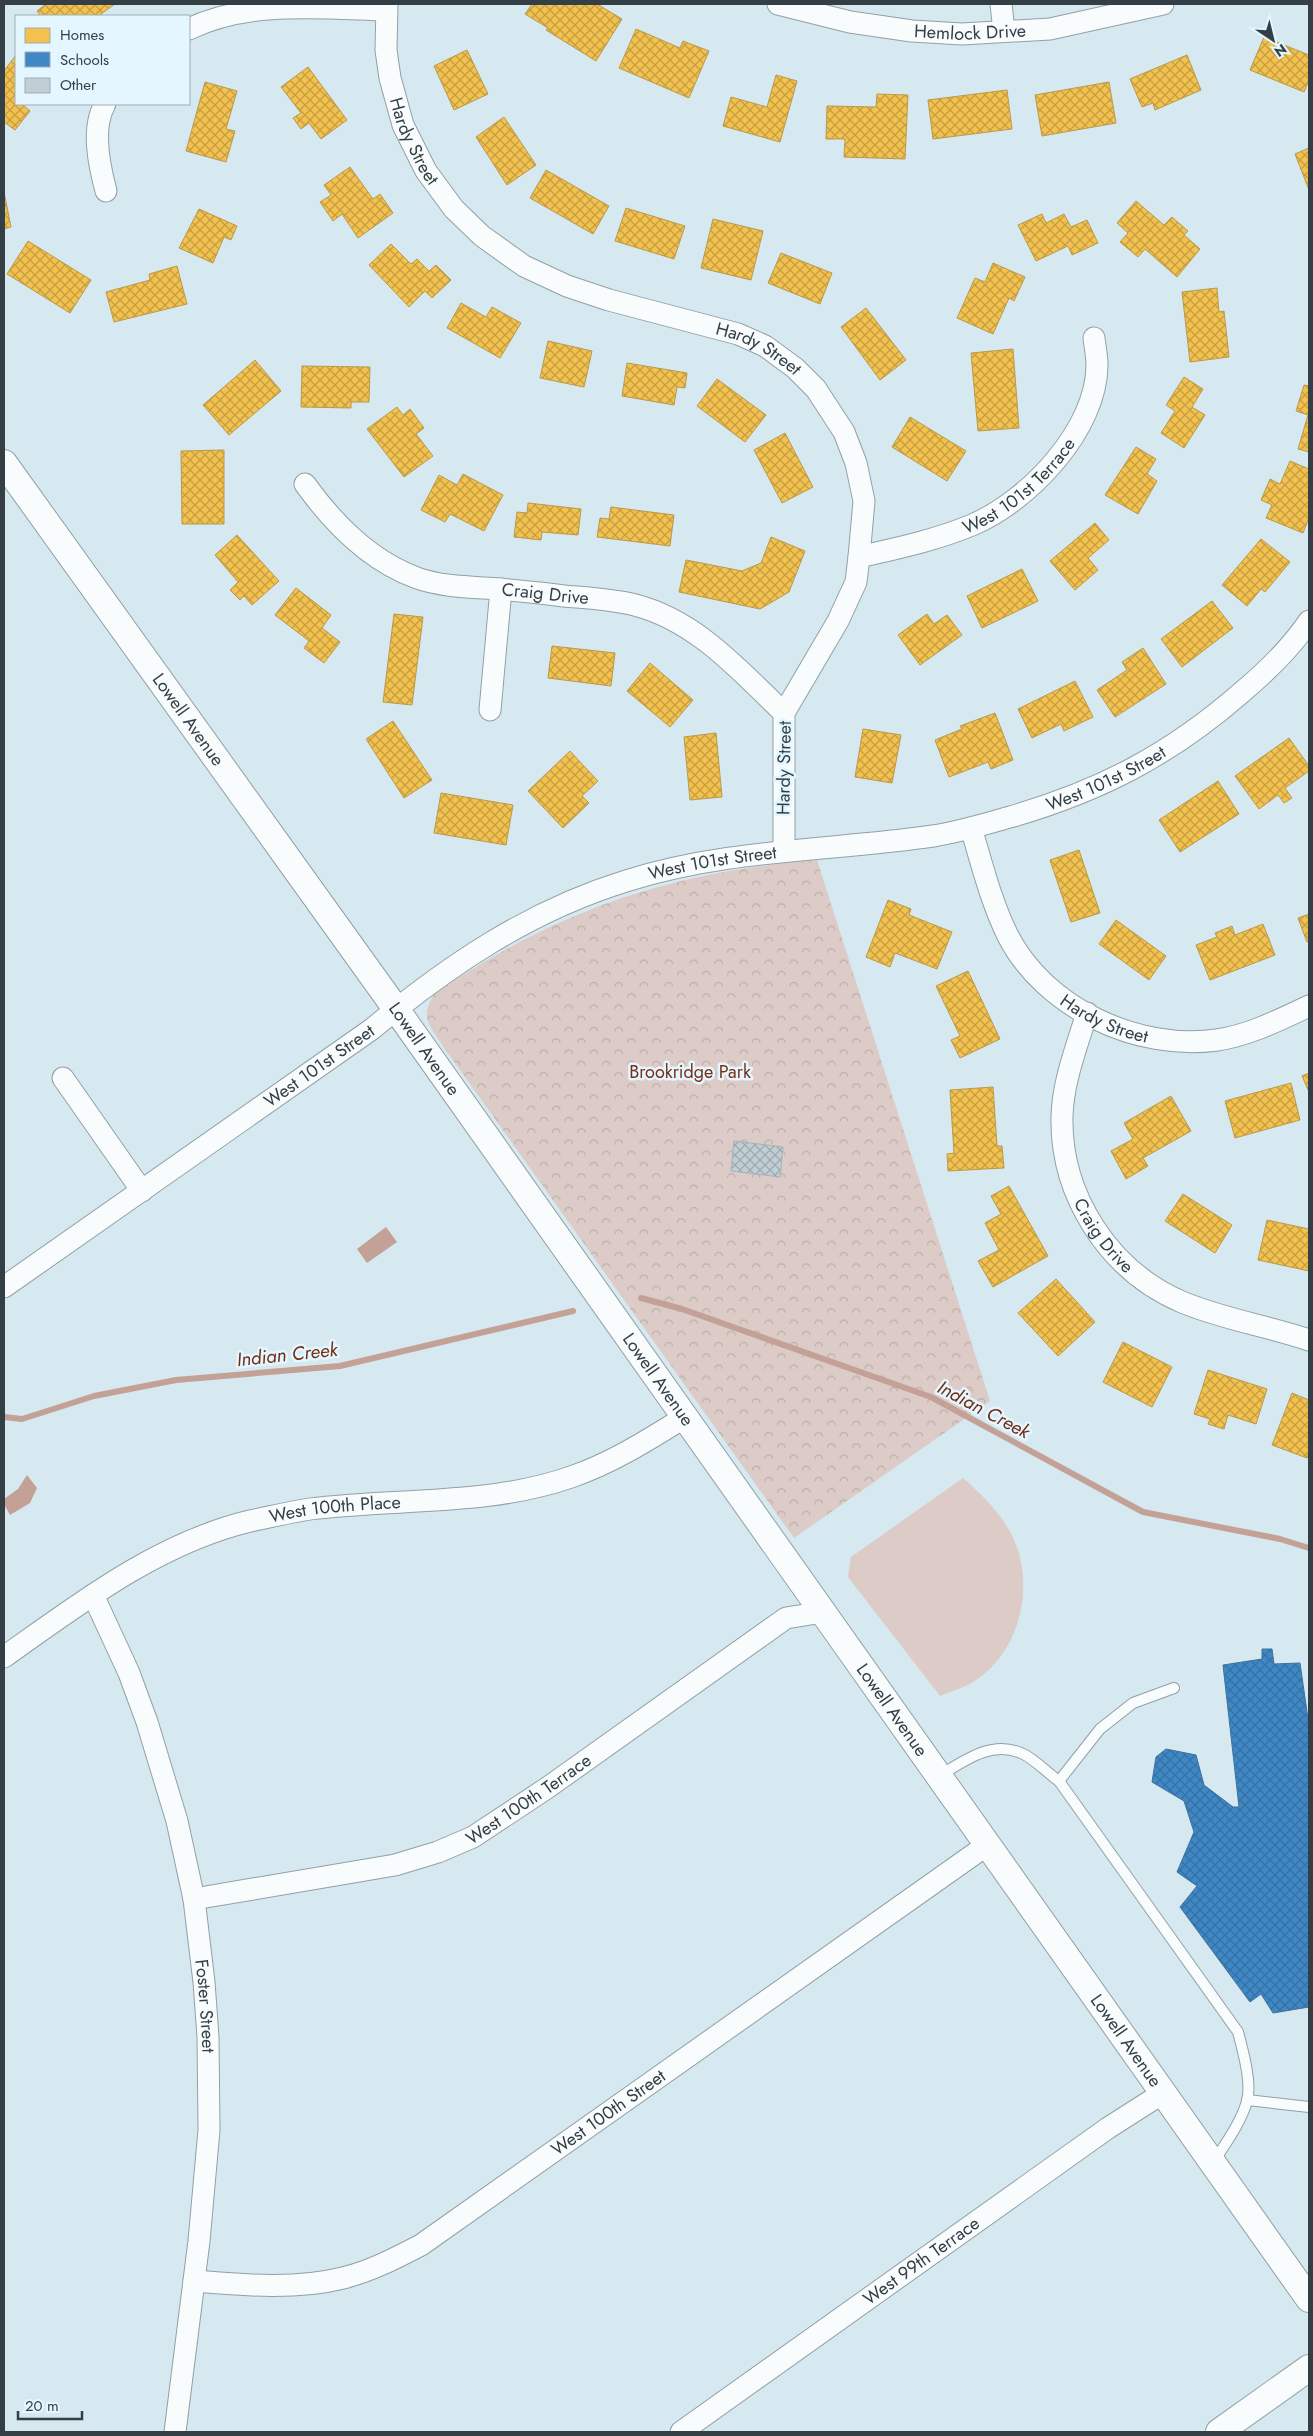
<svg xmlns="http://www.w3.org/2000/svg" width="1313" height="2436" font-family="Jost,sans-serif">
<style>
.grass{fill:#dccbc7}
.forest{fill:url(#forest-crowns)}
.water{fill:#c4a196}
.homes{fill:url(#homes-cross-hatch);stroke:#b99a4b}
.schools{fill:url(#schools-cross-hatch);stroke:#3b729f}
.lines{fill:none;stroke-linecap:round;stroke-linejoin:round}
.stream{stroke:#c4a196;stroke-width:6}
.building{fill:url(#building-cross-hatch);stroke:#a4b2b7}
.service-casing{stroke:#92a0a6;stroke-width:12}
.minor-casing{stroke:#92a0a6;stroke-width:23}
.tertiary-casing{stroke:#92a0a6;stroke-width:28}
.service{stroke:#f9fcfd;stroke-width:10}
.minor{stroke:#f9fcfd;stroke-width:21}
.tertiary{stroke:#f9fcfd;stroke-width:26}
.labels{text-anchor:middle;stroke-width:5;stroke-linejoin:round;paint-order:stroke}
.street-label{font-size:18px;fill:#333f45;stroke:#e4f6ff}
.park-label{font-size:18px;fill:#783015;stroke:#e4f6ff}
.water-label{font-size:19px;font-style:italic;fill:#742c11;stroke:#e4f6ff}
</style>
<defs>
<pattern id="forest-crowns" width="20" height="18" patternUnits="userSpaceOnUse" patternTransform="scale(1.25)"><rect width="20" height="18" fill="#dccbc7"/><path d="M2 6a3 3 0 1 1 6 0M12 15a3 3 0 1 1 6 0" fill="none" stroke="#bdafac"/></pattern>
<pattern id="homes-cross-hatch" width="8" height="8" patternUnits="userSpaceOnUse" patternTransform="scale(1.25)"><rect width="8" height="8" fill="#f2c14e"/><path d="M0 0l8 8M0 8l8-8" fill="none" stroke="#c59e43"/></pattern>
<pattern id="schools-cross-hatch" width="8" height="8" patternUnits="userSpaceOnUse" patternTransform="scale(1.25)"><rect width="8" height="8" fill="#3f88c5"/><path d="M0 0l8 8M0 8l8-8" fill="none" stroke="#3571a2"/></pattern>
<pattern id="building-cross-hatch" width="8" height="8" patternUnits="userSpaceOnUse" patternTransform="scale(1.25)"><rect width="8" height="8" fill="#c1cfd5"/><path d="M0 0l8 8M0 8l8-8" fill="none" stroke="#9da9af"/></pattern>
</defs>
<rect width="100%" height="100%" fill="#d6e8f0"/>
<path class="grass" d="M963,1478c18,16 34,31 46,52 29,50 13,126 -41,155 -9,4 -19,7 -28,11l-92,-119 3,-20z"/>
<path class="forest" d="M817,860l173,541 -196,137 -354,-496c-13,-21 -19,-25 -6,-48 123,-84 235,-122 383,-134z"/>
<g class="water">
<path d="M386,1227l11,15 -30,21 -10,-14z"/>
<path d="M27,1475l10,13 -7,15 -20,12 -6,-11v-5l14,-10z"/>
</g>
<g class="homes">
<path d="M46,4h69l-14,10 1,2h-61l-4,-5z"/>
<path d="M532,4h65l25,15 -26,42 -50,-31 2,-2 -23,-14z"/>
<path d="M636,29l44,19 3,-7 26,10 -20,47 -70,-30z"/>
<path d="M1264,37l45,18v25l-5,12 -54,-22z"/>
<path d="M467,50l21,44 -34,16 -20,-44z"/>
<path d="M16,55v49h6l8,7 -15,19 -11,-8v-51z"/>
<path d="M1187,55l14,35 -46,20 -2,-7 -11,4 -12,-28z"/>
<path d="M308,67l39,53 -26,19 -12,-16 -8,6 -8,-11 8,-5 -20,-26z"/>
<path d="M776,75l21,6 -17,61 -57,-16 8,-29 36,10z"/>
<path d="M205,82l32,9 -11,38 9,2 -9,31 -40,-11z"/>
<path d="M1109,82l7,41 -74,13 -7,-41z"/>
<path d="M1007,90l5,39 -79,10 -5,-39z"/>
<path d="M877,94l31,1 -3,64 -61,-2 1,-18h-19l1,-33 49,1z"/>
<path d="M504,117l32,48 -29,20 -31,-48z"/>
<path d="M1309,148v42l-14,-36z"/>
<path d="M350,167l23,32 7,-5 13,19 -35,25 -16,-24 -9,7 -13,-19 11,-7 -7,-10z"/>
<path d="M546,170l63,36 -16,28 -63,-36z"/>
<path d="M4,192l7,35 -7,2z"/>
<path d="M1136,201l28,24 8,-8 16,14 -4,4 16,14 -23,28 -32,-28 -7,8 -18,-15 8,-9 -11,-10z"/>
<path d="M626,208l59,18 -11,33 -59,-18z"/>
<path d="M199,209l38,17 -6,14 -7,-3 -11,26 -34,-15z"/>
<path d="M1042,214l4,9 18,-9 7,13 16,-7 11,23 -26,12 -4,-9 -32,15 -18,-36z"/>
<path d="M713,219l50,12 -12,49 -50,-12z"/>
<path d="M28,241l63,39 -21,33 -63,-39z"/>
<path d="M391,244l20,20 6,-5 12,12 7,-6 15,15 -19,18 -7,-7 -16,16 -40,-42z"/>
<path d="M781,253l51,20 -12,31 -52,-21z"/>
<path d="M993,263l32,14 -11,24 -5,-3 -16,36 -36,-16 18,-40 10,4z"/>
<path d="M177,266l10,38 -73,18 -8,-30 44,-12 -1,-6z"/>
<path d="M1217,288l2,24 5,-1 5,46 -39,5 -8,-70z"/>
<path d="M461,303l25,14 6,-10 29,16 -21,35 -53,-30z"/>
<path d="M866,308l40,52 -26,20 -39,-53z"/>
<path d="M548,341l44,10 -8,36 -44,-9z"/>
<path d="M1013,349l6,79 -41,3 -7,-78z"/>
<path d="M255,360l26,31 -52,44 -26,-30z"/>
<path d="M627,363l60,10 -2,15 -8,-1 -3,18 -52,-9z"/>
<path d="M302,366l68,1 -1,35h-18v6l-50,-1z"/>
<path d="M1184,377l19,12 -11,18 13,8 -21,33 -23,-15 14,-22 -9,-6z"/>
<path d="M717,379l49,36 -21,27 -48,-36z"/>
<path d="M1304,385l5,1v66l-11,-3 10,-34 -12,-4z"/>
<path d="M397,407l6,8 7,-6 14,19 -8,6 17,22 -29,21 -37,-48z"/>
<path d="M910,417l56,34 -19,30 -55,-34z"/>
<path d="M785,433l28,54 -31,16 -28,-53z"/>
<path d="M1136,447l20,12 -9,15 10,7 -19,33 -33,-19z"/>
<path d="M224,450v74h-42l-1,-73z"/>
<path d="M1290,461l19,8v49l-6,15 -37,-15 6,-13 -11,-5 9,-21 10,5z"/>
<path d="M463,474l40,21 -19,36 -34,-17 -5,8 -24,-12 18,-35 18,10z"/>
<path d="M528,503l53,6 -3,26 -36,-3 -1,8 -27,-3 3,-25 10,1z"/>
<path d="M611,507l63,8 -4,31 -73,-9 3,-19 9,1z"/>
<path d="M1095,523l14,17 -21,18 10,12 -23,20 -25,-29z"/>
<path d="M237,535l42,46 -27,24 -8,-9 -4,4 -10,-10 8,-8 -23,-27z"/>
<path d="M771,537l34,14 -16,41 -29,17 -81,-17 7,-32 56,11 19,-8z"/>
<path d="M1261,539l29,23 -25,30 -4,-3 -14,17 -25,-21z"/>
<path d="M1022,569l16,32 -56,27 -15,-32z"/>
<path d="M296,588l35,27 -9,13 18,14 -16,21 -20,-15 5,-7 -34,-26z"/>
<path d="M1212,601l21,27 -51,39 -21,-28z"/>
<path d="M394,614l29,3 -11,88 -29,-3z"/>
<path d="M927,614l7,10 13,-9 15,20 -42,30 -22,-30z"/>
<path d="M552,646l63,7 -4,33 -63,-8z"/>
<path d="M1143,648l23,36 -51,33 -18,-27 30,-20 -5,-8z"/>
<path d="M650,663l43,37 -23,27 -43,-36z"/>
<path d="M1075,681l18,36 -29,14 -3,-7 -29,14 -14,-29z"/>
<path d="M995,713l18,47 -22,9 -3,-7 -39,15 -14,-37 27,-11 -2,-3z"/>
<path d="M393,721l39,59 -28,18 -38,-59z"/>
<path d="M863,729l38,6 -9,48 -37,-6z"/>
<path d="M716,733l6,64 -32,3 -6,-63z"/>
<path d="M1289,738l20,28v5l-24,17 7,10 -8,5 -6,-8 -19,14 -24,-33z"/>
<path d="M570,751l28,30 -16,15 7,7 -26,25 -35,-37z"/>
<path d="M1218,781l21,33 -59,38 -21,-32z"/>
<path d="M441,793l72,12 -7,40 -72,-12z"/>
<path d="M1079,850l21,63 -29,9 -21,-62z"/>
<path d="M888,900l23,9 -2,6 43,17 -15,37 -42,-16 -5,14 -24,-10z"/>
<path d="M1309,914v27l-2,1 -9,-24z"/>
<path d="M1116,920l50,36 -17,24 -50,-36z"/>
<path d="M1263,924l12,31 -65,25 -14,-35 21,-8 -2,-4 17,-7 3,9z"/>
<path d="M968,971l32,68 -40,19 -9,-18 9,-4 -24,-50z"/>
<path d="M1309,1073v19l-7,-16z"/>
<path d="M1291,1083l9,37 -65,18 -10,-37z"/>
<path d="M993,1087l4,59h5l2,22 -56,3 -1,-17 7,-1 -4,-63z"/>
<path d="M1171,1096l20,35 -48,27 5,8 -22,13 -15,-28 22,-12 -9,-16z"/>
<path d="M1009,1186l39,70 -55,31 -15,-26 21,-11 -14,-27 16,-9 -10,-18z"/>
<path d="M1183,1194l49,31 -17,28 -50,-32z"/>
<path d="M1267,1220l42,9v42l-51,-11z"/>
<path d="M1056,1279l39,43 -37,34 -40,-43z"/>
<path d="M1123,1342l49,25 -20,40 -49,-25z"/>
<path d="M1208,1370l59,19 -11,35 -28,-9 -4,14 -16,-5 2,-5 -16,-5z"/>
<path d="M1292,1393l17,7v52l-2,6 -35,-13z"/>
</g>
<path class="schools" d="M1262,1649h10l2,15 26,-1 9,63v281l-36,6 -12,-19 -11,8 -70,-95 17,-21 -20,-14 17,-40 -10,-31 -32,-19 4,-25 10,-8 30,6 8,30 29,22h6l-16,-142 39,-6z"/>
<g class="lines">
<g class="stream">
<path d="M641,1298l41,11 249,88 212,115 137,27 29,9"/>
<path d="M4,1417l18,2 72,-23 82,-16 164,-14 233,-55"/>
</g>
</g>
<path class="building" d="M734,1141l49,6 -3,30 -49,-6z"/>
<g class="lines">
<defs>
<g id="service">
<path d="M939,1776c25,-15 52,-36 82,-23 13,5 26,20 38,28l179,251c5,19 14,51 9,69 -6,22 -22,43 -34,62"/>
<path d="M1059,1781l41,-52 33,-26 41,-15"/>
<path d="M1247,2100l62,7"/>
</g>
<g id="minor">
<path id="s1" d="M387,4l-1,46 4,28 13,47 23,46 28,38 28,27 42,30 43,20 42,14 129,34 27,12 30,22 21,21 28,43 12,31 8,38 -5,56 -3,25 -18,39 -54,92v138"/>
<path id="s2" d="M778,4l72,18 62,9 50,3 88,-5 113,-25"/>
<path d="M1001,4l3,27"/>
<path d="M189,29c60,-29 131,-21 197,-19"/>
<path d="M105,104c-14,24 -6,61 1,87"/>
<path id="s3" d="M305,484c28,39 65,77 112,94 25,9 55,9 82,11 22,2 43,4 65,7 23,2 48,3 71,9 62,16 105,66 149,108"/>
<path id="s4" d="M859,557c39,-9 77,-17 113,-32 57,-24 125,-96 125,-160 0,-9 -2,-18 -3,-27"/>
<path d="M490,710l11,-121"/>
<path id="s5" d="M971,828c11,36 20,74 37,108 37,72 129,115 209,104 33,-5 62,-20 92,-34"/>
<path id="s6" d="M1087,1013c-10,33 -24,68 -25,103 -2,79 47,155 120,186 40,17 86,24 127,38"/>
<path d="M63,1078l79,113"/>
<path id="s7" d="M4,1287l368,-258c77,-64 157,-118 254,-148 100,-32 204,-30 307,-45 26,-4 52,-12 77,-19 90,-26 160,-62 231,-124 25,-21 50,-45 68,-72"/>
<path id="s8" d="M93,1595l36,78 18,49 30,99 17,78 10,83 4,55 1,93 -10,111 -24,191"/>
<path id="s9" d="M4,1657c76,-54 154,-114 246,-136 20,-4 40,-9 60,-12 86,-11 178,-3 261,-32 41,-14 77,-37 114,-60"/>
<path id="s10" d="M194,1899l201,-34 43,-13 35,-15 74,-49 239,-170 37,-6"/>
<path id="s11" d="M194,2281c49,4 101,9 149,-3 28,-7 53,-20 78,-33l566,-400"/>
<path id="s12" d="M681,2432l427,-304 55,-35"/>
</g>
<g id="tertiary">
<path id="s13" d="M4,463l392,546 913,1290"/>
<path d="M1219,2432l90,-64"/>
</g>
</defs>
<use href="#service" class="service-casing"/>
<use href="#minor" class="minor-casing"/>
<use href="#tertiary" class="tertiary-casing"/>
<use href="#service" class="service"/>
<use href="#minor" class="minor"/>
<use href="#tertiary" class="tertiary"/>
</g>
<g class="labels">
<g class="street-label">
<text dy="6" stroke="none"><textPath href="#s2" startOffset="195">Hemlock Drive</textPath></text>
<text dy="6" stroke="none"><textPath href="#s1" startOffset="142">Hardy Street</textPath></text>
<text dy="6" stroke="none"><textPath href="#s1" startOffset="562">Hardy Street</textPath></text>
<text dy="6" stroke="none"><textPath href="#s4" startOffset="179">West 101st Terrace</textPath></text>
<text dy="6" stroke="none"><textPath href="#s3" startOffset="278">Craig Drive</textPath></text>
<text dy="6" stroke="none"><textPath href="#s13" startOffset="316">Lowell Avenue</textPath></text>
<text transform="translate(784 768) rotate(-89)" y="6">Hardy Street</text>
<text dy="6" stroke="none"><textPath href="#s7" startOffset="1239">West 101st Street</textPath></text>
<text dy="6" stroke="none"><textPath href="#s7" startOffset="834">West 101st Street</textPath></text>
<text dy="6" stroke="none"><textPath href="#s5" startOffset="245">Hardy Street</textPath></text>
<text dy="6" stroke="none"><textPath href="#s13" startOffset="721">Lowell Avenue</textPath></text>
<text dy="6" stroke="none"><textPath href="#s7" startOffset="385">West 101st Street</textPath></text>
<text dy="6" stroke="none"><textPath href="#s6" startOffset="236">Craig Drive</textPath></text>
<text dy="6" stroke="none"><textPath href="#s13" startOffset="1126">Lowell Avenue</textPath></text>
<text dy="6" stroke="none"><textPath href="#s9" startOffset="369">West 100th Place</textPath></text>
<text dy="6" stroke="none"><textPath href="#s13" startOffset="1531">Lowell Avenue</textPath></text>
<text dy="6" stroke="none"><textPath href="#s10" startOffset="354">West 100th Terrace</textPath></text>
<text dy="6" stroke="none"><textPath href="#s8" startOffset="429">Foster Street</textPath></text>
<text dy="6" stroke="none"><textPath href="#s13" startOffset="1936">Lowell Avenue</textPath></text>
<text dy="6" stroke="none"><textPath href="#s11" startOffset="464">West 100th Street</textPath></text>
<text dy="6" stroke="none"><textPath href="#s12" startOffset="295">West 99th Terrace</textPath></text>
</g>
<g class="park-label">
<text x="690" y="1078">Brookridge Park</text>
</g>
<g class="water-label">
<text transform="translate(287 1354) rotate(-6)" y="7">Indian Creek</text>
<text transform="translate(984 1409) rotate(28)" y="7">Indian Creek</text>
</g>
</g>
<rect width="1313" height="2436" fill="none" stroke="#333f45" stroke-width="10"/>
<rect x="15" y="15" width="175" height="90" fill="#e4f6ff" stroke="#9dadb5"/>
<rect x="25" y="28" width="25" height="15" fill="#f2c14e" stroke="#9dadb5"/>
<text x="60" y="40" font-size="15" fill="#333f45">Homes</text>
<rect x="25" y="52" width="25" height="15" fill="#3f88c5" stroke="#9dadb5"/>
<text x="60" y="65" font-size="15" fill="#333f45">Schools</text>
<rect x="25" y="78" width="25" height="15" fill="#c1cfd5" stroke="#9dadb5"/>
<text x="60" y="90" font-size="15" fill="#333f45">Other</text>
<g transform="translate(1273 40) rotate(145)" stroke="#e4f6ff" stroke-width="4" paint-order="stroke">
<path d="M0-4L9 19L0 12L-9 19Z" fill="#333f45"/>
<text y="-8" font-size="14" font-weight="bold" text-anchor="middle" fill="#333f45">N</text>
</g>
<path d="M18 2411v8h64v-8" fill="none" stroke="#333f45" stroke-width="2.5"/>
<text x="25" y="2411" font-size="15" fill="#333f45" stroke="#e4f6ff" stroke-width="4" paint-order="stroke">20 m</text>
</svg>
